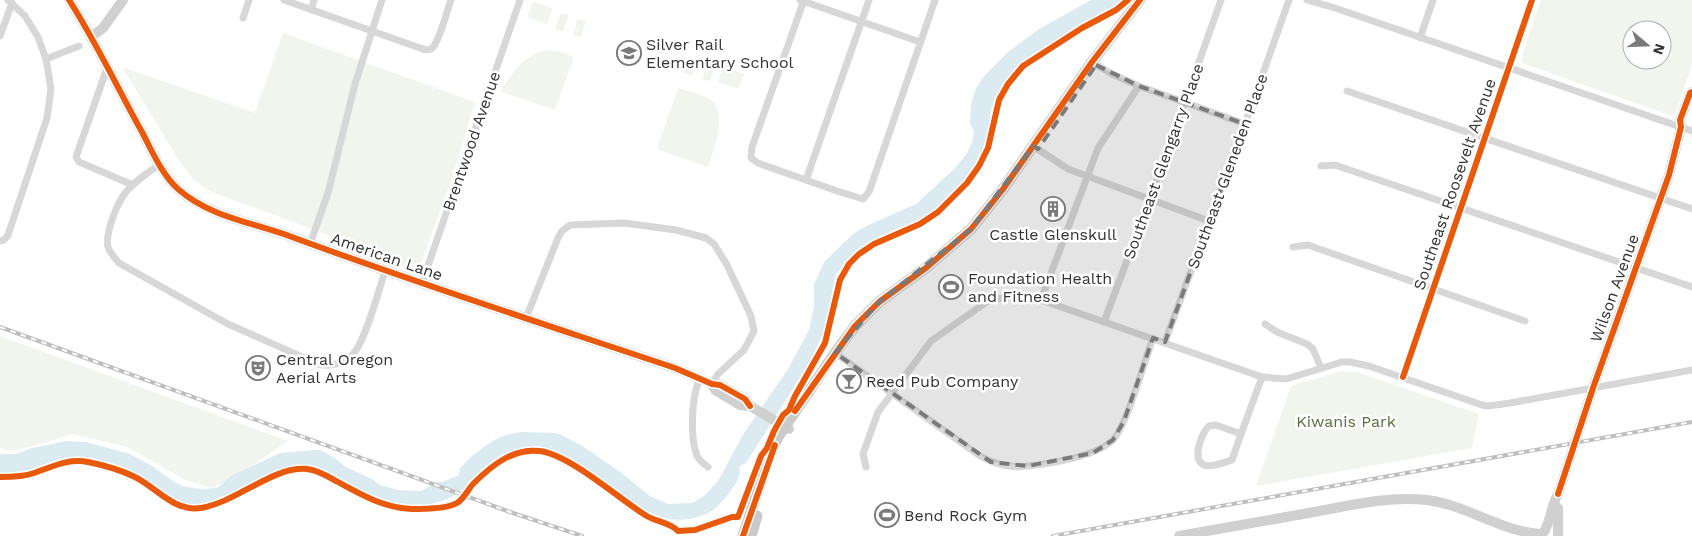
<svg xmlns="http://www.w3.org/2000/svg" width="1692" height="536" font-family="'Work Sans',sans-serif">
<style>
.green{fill:#f2f5ed;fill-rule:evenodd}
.water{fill:#dbebf1}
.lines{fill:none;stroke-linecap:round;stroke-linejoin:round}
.street{stroke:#d7d7d7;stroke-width:7}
.secondary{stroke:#d0d0d0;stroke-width:10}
.primary{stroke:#cacaca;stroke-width:11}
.rail-casing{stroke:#bebebe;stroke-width:4}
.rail{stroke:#fff;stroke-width:2;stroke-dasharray:5.5;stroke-linecap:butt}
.cycleway-casing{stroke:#fff;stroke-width:9}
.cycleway{stroke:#e8590c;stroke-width:6}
.marked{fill:#7a7a7a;fill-opacity:0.2;stroke:#7a7a7a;stroke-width:4;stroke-dasharray:10 6;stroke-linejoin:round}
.labels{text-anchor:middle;stroke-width:5;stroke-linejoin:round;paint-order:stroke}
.poi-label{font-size:16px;fill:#333;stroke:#fff;text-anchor:start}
.street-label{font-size:16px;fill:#333;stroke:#fff}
.park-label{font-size:16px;fill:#596f40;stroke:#fff}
</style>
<rect width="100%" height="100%" fill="#fff"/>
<g class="green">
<path d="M1541,0h151v65l-17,50 -3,1 -150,-53 -1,-4zM1632,30h30v30h-30z"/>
<path d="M533,2l20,6 -6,16 -20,-7z"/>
<path d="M561,13l8,2 -6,16 -8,-2z"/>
<path d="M578,19l8,2 -5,16 -8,-2z"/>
<path d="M283,33l192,69 -23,76 -34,94 -95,-39 -114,-42 -17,-13 -14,-19 -56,-92 133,46z"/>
<path d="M547,50l14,2 13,5 -19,53 -54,-18c11,-21 23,-37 46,-42z"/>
<path d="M690,57l8,3 -6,16 -8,-3z"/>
<path d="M707,63l8,2 -5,16 -8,-2z"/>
<path d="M723,67l21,7 -6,15 -20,-7z"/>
<path d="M678,88c9,3 21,5 30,10 22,13 6,51 0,69l-49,-17 -1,-4z"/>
<path d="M0,336l288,105 -55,38 -22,9 -25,-8 -59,-33 -54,-13 -36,11 -26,6 -11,-3z"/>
<path d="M1341,371l16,1 122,42 -7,34 -216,38 35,-100z"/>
</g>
<path class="water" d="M1091,0h31l-13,10 -69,40 -25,18 -19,29 -5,13 -1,17 -9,33 -11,16 -18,19 -24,22 -30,13 -38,19 -14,12 -11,15 -9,51 -15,33 -65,103 -6,3c-1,3 0,5 0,7 -1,9 -15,26 -21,32 -8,8 -19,12 -30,14 -55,9 -92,-60 -145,-69 -51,-10 -61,34 -97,49 -21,9 -47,8 -68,1l-62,-32c-38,-9 -66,21 -98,34 -7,2 -16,2 -23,3 -23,1 -39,-17 -57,-28 -17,-10 -39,-16 -58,-19 -29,-5 -52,21 -81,15v-19h16l16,-6 34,-7 20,1 44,12 22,12 21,15 9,5 20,3 15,-1 14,-12 49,-23 34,-3h6l15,8 11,9 26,12 8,6 19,5 22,1 16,-9h5l17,-7 1,-7 13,-13 21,-15 12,-5 15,-3 36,1 24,12 42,29 27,22 18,8 24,-1 12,-7 14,-15 26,-48 44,-64 21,-39 5,-23v-23l10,-22 29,-28 13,-8 50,-22 39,-36 12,-15 5,-11 2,-10 -4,-9 1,-18 4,-15 10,-15 23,-23 31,-23z"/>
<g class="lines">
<g class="street">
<path d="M284,0l139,49c2,1 5,1 8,0 8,-5 16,-39 20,-49"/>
<path d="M800,0l120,42"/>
<path d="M804,0l-52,147 -1,11 7,5 79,28 26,8 6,-7 66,-192"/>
<path d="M1307,0l28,8 357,123"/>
<path d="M311,10l3,-10"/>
<path d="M243,18l6,-18"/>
<path d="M0,36l12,-33"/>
<path d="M1420,38l13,-38"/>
<path d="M46,59l33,-13"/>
<path d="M1092,62l20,12 27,12 106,38"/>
<path d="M107,68l-31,89 3,5 54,23"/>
<path d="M1347,91l345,118"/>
<path d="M1033,146l35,23 141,52"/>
<path d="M159,165c-12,8 -24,16 -33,27 -9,11 -21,41 -18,55 2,6 7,11 11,16l107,60 92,41c12,3 26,0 35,-10 12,-12 26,-64 32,-83"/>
<path d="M1321,166l14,-1 357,122"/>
<path d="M806,180l63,-180"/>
<path d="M0,241l4,-1 4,-5 39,-117 4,-29 -5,-30 -8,-22 -13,-21 -17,-16"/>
<path d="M310,244l18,-51 27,-109 27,-84"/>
<path d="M1293,247l15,-2 217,76"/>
<path d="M422,283l98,-283"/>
<path d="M1041,300l57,-152 41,-62"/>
<path d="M526,318l32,-80 4,-7 8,-6 54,-2 52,7 30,8 8,6 13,21 24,51 3,15 -10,19 -26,24 -6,10"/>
<path d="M1104,322l46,-123 71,-199"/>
<path d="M1265,324l12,8 30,12 6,5 8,19"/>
<path d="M1165,342l80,-218 44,-124"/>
<path d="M835,353l145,103c12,7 23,10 37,11 26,-2 76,-9 95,-26 14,-13 33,-81 41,-103"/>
<path d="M1403,377l129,-377"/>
<path d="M700,379c-9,17 -10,59 -3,77 2,4 7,8 11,11"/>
<path d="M1216,425l25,9 -9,26c-8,2 -20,8 -28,5 -13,-6 -2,-32 5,-39z"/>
<path d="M1241,434l21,-57"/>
<path d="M866,467l-3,-13 15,-42 53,-71 57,-40 18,-4 19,-1 16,4 221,77 24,2 56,-17h8l19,4 113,39 6,1 22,-3 182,-33"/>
</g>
<g class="secondary">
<path d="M69,0c27,42 49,89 73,132 10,19 20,43 36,57 31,28 77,34 114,48 127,47 255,88 383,131l37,16 8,1 25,14 5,7"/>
<path d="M91,37l12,-9 20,-28"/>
<path d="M712,384l3,6 25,15 10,1 39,23"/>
<path d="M1544,532c7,-12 7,-26 14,-38l35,-106 76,-213 12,-48 -1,-7 10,-27 2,-1"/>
<path d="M1179,536c45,-8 90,-16 135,-24 37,-7 75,-16 113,-12 40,5 73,31 113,34"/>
<path d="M1558,536v-28"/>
</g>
<g class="primary">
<path d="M743,536l27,-81 8,-18 57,-84 20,-27 24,-24 48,-35 44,-38 32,-40 89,-127 48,-62"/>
<path d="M751,536l6,-20"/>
</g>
<defs>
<g id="rail">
<path d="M0,327l510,185 72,24"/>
<path d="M1053,536l639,-114"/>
</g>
</defs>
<use href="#rail" class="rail-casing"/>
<use href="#rail" class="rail"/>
<defs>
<g id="cycleway">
<path d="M69,0c27,42 49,89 73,132 10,19 20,43 36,57 31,28 77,34 114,48 127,47 255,88 383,131l37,16 8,1 25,14 5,7"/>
<path d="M1403,377l129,-377"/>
<path d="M795,411l60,-85 24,-24 48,-35 44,-38 32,-40 89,-127 48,-62"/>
<path d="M0,477c11,0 23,0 34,-4 18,-6 34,-15 54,-11 15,3 33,8 47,15 22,11 39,35 66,31 36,-6 72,-42 106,-39 11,1 22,8 31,13 24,13 46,26 74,27 11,0 35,0 45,-6 7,-4 11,-14 17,-20 17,-17 39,-35 65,-32 30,3 79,47 106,64 11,7 25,7 33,16l17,-1 37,-13h6l23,-61 6,-8 7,-17 9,-16 6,-5 6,-14 30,-53 15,-63 9,-16 10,-10 15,-10 46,-20 18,-12 29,-29 12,-17 9,-18 11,-48 9,-16 15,-18 59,-38 34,-18 12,-10"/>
<path d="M1558,494l35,-106 76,-213 12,-48 -1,-7 10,-27 2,-1"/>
<path d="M743,536l32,-91"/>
</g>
</defs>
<use href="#cycleway" class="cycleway-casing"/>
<use href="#cycleway" class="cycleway"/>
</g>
<path class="marked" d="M1096,65l43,21 106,38 -80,218 -12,-4 -29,83 -11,19 -20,13 -65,13 -37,-4 -156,-109 44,-51 92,-73 62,-83 5,3z"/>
<defs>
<symbol id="school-ring" viewBox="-11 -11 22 22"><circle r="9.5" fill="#fff" stroke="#7a7a7a" stroke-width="1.5"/><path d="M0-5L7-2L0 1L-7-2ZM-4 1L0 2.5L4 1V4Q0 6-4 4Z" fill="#7a7a7a"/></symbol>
<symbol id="building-ring" viewBox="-11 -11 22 22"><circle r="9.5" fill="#fff" stroke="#7a7a7a" stroke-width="1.5"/><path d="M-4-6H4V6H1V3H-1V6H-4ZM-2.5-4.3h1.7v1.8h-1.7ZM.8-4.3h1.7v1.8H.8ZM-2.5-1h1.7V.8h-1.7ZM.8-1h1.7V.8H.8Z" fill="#7a7a7a"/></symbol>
<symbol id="stadium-ring" viewBox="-11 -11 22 22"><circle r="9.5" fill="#fff" stroke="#7a7a7a" stroke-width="1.5"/><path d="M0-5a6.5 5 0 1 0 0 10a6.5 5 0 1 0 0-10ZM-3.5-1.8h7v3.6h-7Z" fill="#7a7a7a"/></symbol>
<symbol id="theatre-ring" viewBox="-11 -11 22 22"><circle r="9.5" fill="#fff" stroke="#7a7a7a" stroke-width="1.5"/><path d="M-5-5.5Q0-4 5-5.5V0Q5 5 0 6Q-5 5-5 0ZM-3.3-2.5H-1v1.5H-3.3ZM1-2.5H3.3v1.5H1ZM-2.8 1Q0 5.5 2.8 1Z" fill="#7a7a7a"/></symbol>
<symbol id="bar-ring" viewBox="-11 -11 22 22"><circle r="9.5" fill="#fff" stroke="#7a7a7a" stroke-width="1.5"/><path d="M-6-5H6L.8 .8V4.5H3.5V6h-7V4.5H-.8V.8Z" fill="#7a7a7a"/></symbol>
</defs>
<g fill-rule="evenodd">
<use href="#school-ring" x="615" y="39" width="28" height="28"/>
<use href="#building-ring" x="1039" y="195" width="28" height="28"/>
<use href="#stadium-ring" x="937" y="273" width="28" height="28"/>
<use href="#theatre-ring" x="244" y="354" width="28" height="28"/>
<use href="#bar-ring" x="835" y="367" width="28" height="28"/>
<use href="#stadium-ring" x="873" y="501" width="28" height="28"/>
</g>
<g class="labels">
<g class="poi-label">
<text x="646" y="50">Silver Rail<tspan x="646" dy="18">Elementary School</tspan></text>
<text x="1053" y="240" text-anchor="middle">Castle Glenskull</text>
<text x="968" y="284">Foundation Health<tspan x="968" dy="18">and Fitness</tspan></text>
<text x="276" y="365">Central Oregon<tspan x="276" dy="18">Aerial Arts</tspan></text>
<text x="866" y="387">Reed Pub Company</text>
<text x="904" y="521">Bend Rock Gym</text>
</g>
<g class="street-label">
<text transform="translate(471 141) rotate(-71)" y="6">Brentwood Avenue</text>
<text transform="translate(1163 161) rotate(-70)" y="6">Southeast Glengarry Place</text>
<text transform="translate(1227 171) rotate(-70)" y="6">Southeast Gleneden Place</text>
<text transform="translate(1454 184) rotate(-71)" y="6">Southeast Roosevelt Avenue</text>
<text transform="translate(387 256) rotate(19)" y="6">American Lane</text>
<text transform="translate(1614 288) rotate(-70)" y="6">Wilson Avenue</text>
</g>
<g class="park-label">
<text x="1346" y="427">Kiwanis Park</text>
</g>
</g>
<g transform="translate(1647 45) rotate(109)"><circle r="24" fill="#ffffff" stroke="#adadad"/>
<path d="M0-4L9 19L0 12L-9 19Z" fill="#7a7a7a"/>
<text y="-8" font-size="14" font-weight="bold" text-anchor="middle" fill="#333333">N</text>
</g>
</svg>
